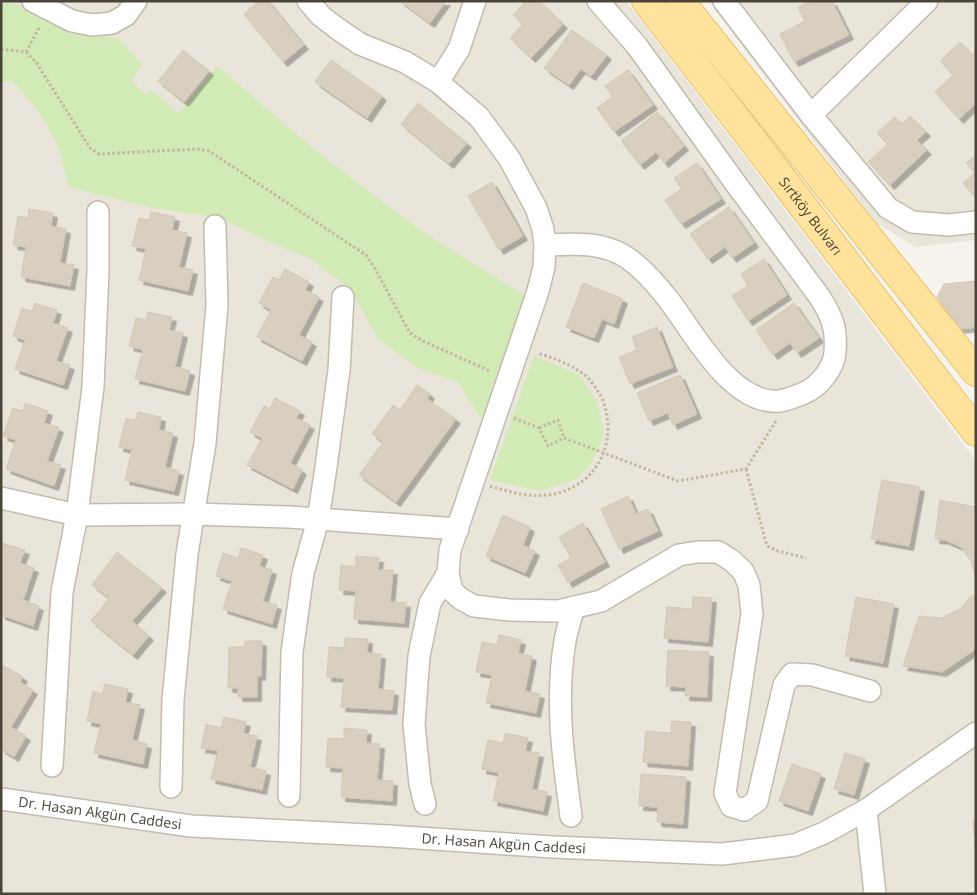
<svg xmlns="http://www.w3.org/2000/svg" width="977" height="895" font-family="'Open Sans',sans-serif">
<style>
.residential{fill:#eae5da}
.green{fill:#d2eab5}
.building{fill:#d8cfc1;stroke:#d3c7b4;filter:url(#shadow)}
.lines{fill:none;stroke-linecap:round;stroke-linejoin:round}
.minor-casing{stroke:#c2bbae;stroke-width:24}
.major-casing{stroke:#e6c16a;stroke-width:30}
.path{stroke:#c4b79f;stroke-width:3;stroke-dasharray:2.5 2.5;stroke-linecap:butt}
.minor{stroke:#fff;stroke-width:21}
.major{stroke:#ffe39c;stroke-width:28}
.labels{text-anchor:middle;stroke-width:4;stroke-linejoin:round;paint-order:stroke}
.street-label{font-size:14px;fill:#4b4439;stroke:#fff}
</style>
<defs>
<filter id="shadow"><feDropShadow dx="4.5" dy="4.5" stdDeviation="0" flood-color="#0004"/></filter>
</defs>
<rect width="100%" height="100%" fill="#f6f3ec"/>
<g class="residential">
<path d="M1,1h625l350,460v433h-975z"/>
<path d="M708,1h268v239l-60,7 -40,-24z"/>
</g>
<g class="green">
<path d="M1,2l31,6 66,25 20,6 24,25 -10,17 14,14 5,-5 28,23 38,-47 109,93 97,73 102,64 -38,111 -6,12 -23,-37 -42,-15 -38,-28 -27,-49 -40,-31 -48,-20 -43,-21 -67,-10 -85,-21c-2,-10 -4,-21 -7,-31 -8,-28 -28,-54 -49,-75l-11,1z"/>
<path d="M534,356l45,19 19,28 6,31 -11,27 -16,18 -38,12 -49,-11z"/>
</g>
<g class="building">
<path d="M259,1h9l36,44 -21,17 -39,-48z"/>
<path d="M400,1h46l-16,22z"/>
<path d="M526,1h13l24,23 -32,34 -21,-20 13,-14 -10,-9z"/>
<path d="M810,1h22l17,34 -55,27 -14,-28 25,-13 -7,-14z"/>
<path d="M572,30l35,25 -16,21 -10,-7 -12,16 -25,-17z"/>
<path d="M960,42l12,13 4,-4v52l-17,16 -24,-27 18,-17 -13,-14z"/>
<path d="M183,50l26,21 -25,31 -26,-21z"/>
<path d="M331,60l51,36 -15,22 -52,-36z"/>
<path d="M628,70l25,35 -39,27 -17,-24 16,-11 -8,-11z"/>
<path d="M418,103l49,40 -18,21 -48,-40z"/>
<path d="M657,112l27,34 -20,17 -8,-11 -16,13 -19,-24z"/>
<path d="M910,116l16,16 -9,8 10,10 -37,35 -22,-23 20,-18 -11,-11 18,-16 7,7z"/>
<path d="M976,155v43l-13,-15 12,-10 -9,-10z"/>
<path d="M697,163l24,36 -40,25 -16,-24 17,-11 -8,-11z"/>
<path d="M492,182l31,54 -24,14 -31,-54z"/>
<path d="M729,207l25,36 -22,15 -7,-11 -17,12 -18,-25z"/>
<path d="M29,209l24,4 -2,13 15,3 -6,34 14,2 -4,21 -49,-9 5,-30 -13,-2 5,-29 10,2z"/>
<path d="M151,212l24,5 -3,13 15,3 -8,34 14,3 -5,21 -49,-11 7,-31 -14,-3 7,-28 10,2z"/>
<path d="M764,259l23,36 -39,26 -16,-25 16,-10 -7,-12z"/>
<path d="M285,269l24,13 -4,8 14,7 -20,38 13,7 -10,19 -45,-24 14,-27 -12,-7 14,-26 6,3z"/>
<path d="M976,281v46l-17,2 -22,-32 7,-13z"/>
<path d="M583,283l40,16 -9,25 -12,-5 -8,19 -28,-11z"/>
<path d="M35,303l22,7 -4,13 15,5 -12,33 14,4 -7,20 -48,-16 10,-29 -12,-4 9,-28 10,3z"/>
<path d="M794,303l25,35 -22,15 -7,-10 -17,12 -17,-25z"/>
<path d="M148,312l24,5 -3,13 14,3 -8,34 15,4 -5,20 -50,-12 8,-29 -14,-4 7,-28 10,2z"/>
<path d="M657,327l16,40 -43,17 -11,-27 18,-7 -5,-13z"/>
<path d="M680,375l17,39 -24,11 -5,-12 -19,8 -12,-28z"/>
<path d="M417,385l13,9 -3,5 29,20 -60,83 -37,-27 24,-33 -11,-8 21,-29 7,5z"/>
<path d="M275,398l25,13 -4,7 14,7 -20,38 12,7 -9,19 -46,-24 15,-27 -12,-6 14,-26 6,3z"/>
<path d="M25,403l23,8 -4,12 15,5 -12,33 14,4 -7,21 -48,-17 10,-29 -13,-4 10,-28 10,3z"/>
<path d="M138,412l23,5 -2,13 14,3 -8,34 14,4 -5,20 -49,-11 7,-30 -13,-3 7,-29 9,3z"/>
<path d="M882,480l38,7 -11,59 -38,-7z"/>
<path d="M628,496l8,18 12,-5 10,22 -39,18 -18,-40z"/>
<path d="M940,500l36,7v72l-5,-18 -10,-14 -16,-7 -10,-1z"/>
<path d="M503,515l27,12 -7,18 12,6 -10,22 -39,-17z"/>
<path d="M583,523l22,39 -37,21 -10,-18 13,-7 -12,-21z"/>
<path d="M2,543l23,7 -5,13 14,5 -11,32 16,6 -6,20 -32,-11z"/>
<path d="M241,548l22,7 -4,11 13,4 -9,31 14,4 -5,19 -49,-15 9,-28 -16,-5 7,-23 15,5z"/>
<path d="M117,552l45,36 -30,33 17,15 -16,19 -42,-34 18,-23 -17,-13z"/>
<path d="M356,556l23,2 -1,12h15l-3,32 16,1 -2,20 -50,-4 2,-28 -17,-1 2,-25 15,2z"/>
<path d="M972,595l4,1v53l-34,23 -39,-6 16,-50 23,2 19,-10z"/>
<path d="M693,597l19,1 -4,44 -44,-4 3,-31 25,2z"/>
<path d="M856,597l38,7 -11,59 -38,-7z"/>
<path d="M499,635l22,5 -3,13 14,3 -7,35 15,3 -4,19 -50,-10 6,-28 -16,-3 6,-30 15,3z"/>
<path d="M345,638l23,1 -1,14 14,1 -3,35 16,2 -2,19 -51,-3 3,-29 -17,-1 2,-30 15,1z"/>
<path d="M245,641h17l-1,35h-4v21h-19v-9h-10l1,-41h16z"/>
<path d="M668,650l41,2 -2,45 -22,-1 1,-9 -20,-1z"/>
<path d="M1,664l22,13 -3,5 13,8 -22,37 15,9 -12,21 -13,-8z"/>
<path d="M105,684l23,5 -3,13 15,3 -8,35 15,4 -4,20 -49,-11 7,-29 -14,-3 6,-30 9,3z"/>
<path d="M224,717l22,5 -3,11 14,3 -7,31 16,4 -4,19 -51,-11 7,-28 -17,-3 5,-24 15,4z"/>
<path d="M672,721l19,1 -3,44 -45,-4 3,-31 25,2z"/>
<path d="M344,728l23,2 -1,13 14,1 -3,36 16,1 -1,20 -51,-4 2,-29 -17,-1 2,-29 16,1z"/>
<path d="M505,733l23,5 -3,13 14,2 -7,36 15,3 -4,19 -50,-10 6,-28 -17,-4 6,-29 15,3z"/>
<path d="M845,753l20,6 -11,36 -20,-6z"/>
<path d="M792,764l29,10 -13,37 -29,-10z"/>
<path d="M641,774l45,3 -3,47 -26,-2 1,-15 -19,-1z"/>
<path d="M973,820h3v40z"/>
</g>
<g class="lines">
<defs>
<g id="minor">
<path d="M33,1l39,20 20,4 20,-2 14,-8 10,-14"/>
<path d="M308,1l13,15 17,13 22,15 45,18 33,20 41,35 30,41 27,50 7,21 2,16 -1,22 -6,24 -88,259 -2,23 4,18 9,8 13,7 36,4 48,1 43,-10 78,-46 18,-3h21l13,8 12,11 6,14 3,29 -27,179 6,13 13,4 13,-9 27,-116 8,-11 20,1 58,16"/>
<path d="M724,1l87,114 77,93 24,14 37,3 27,-3"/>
<path d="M438,82l21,-33 16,-48"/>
<path d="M811,115l116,-114"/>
<path d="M545,245c28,-1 56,-4 81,12 18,12 32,29 45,46 24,32 61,102 108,98 8,-1 18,-5 25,-8 15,-6 30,-25 31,-41 2,-24 -3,-36 -16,-56l-83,-112 -99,-138 -39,-45"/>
<path d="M1,498l76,17 117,-1 95,3 169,12"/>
<path d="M52,766l10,-174 15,-77 16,-128 5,-116v-59"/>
<path d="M171,787l2,-87 14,-146 18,-111 12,-138 -2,-79"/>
<path d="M289,796l3,-144 11,-79 15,-53 8,-53 13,-97 4,-73"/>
<path id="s1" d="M1,799l190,27 198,10 164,11 169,7 73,-9 29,-12 42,-23 110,-77"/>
<path d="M425,804l-5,-20 -6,-60 5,-68 11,-53 18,-30"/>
<path d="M866,810l9,84"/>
<path d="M571,816c-8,-58 -16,-117 -6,-175 2,-12 6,-23 9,-34"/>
</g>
<g id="major">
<path id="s2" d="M646,1l330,431"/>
<path d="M680,1l296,371"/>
</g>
</defs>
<use href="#minor" class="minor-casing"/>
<use href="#major" class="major-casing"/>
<g class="path">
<path d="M1,49l25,3 10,10 54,86 9,6 99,-5 11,2 157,104 7,10 37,68 13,8 67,30"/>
<path d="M26,52l14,-26"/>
<path d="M514,418l25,10 9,18 16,-8 114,43 68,-12 30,-48"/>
<path d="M539,428l19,-8 6,18"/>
<path d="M746,469l21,77 11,5 28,7"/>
<path d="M490,486c28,9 57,16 85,0 35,-19 43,-69 20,-99 -3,-4 -6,-9 -10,-12 -15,-11 -31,-17 -48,-22"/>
</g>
<use href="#minor" class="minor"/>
<use href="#major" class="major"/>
</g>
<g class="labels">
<g class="street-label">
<text dy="5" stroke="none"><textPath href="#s2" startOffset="271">Sırtköy Bulvarı</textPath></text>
<text dy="5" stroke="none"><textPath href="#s1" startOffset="100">Dr. Hasan Akgün Caddesi</textPath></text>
<text dy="5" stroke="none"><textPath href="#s1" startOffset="505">Dr. Hasan Akgün Caddesi</textPath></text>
</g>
</g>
<rect width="977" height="895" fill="none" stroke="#4b4439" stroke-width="5"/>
</svg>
